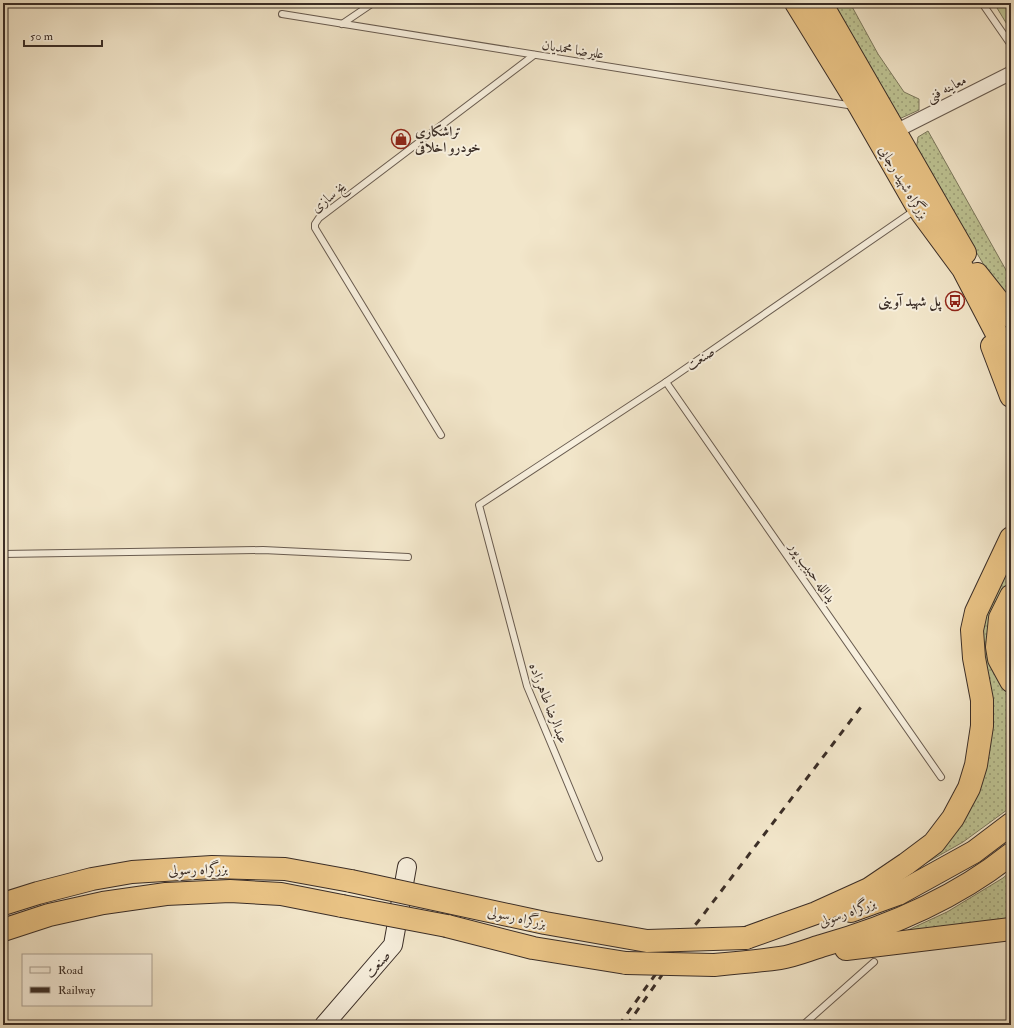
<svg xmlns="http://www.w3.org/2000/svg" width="1014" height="1028" font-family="'IM FELL Double Pica',Amiri,serif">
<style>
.grass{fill:url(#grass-dots);stroke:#7c795e}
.park{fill:url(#park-crowns);stroke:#7c795e}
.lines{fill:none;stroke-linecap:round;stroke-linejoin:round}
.lane-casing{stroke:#695c50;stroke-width:8}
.street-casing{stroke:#695c50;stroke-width:15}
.secondary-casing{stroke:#3b2e27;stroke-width:20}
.highway-casing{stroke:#3b2e27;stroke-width:24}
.lane{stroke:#f7efdd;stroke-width:6}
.street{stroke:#f7efdd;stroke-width:13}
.secondary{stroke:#f7efdd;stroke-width:18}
.highway{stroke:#e9c385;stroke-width:22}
.rail{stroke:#3b2e27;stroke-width:3;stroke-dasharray:7 7;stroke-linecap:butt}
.highway-bridge-casing{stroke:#3b2e27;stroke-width:24;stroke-linecap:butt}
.highway-bridge{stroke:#e9c385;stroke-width:22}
.labels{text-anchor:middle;stroke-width:4;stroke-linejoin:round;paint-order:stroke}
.street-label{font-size:14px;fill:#3b2e27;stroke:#f7efdd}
.poi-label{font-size:14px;font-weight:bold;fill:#3b2e27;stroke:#f7efdd;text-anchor:start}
</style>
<defs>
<pattern id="grass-dots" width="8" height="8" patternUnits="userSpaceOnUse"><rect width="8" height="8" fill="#bec494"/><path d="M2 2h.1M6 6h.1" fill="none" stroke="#9ca079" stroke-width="1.8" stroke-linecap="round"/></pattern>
<pattern id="park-crowns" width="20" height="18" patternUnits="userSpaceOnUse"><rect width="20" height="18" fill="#bec494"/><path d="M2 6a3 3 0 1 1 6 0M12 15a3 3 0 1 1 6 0" fill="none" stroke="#9ca079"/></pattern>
</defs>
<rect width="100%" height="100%" fill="#f2e6ca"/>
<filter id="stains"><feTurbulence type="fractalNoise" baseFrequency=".005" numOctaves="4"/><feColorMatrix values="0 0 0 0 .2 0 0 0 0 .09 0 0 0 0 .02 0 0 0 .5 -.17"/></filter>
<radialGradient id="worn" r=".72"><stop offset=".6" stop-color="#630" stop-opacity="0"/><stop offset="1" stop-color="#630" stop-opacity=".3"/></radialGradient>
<g class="grass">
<path d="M830,3h20l28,51 26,38 15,7v11l-20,9z"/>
<path d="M928,131l83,148v26l-8,-8 -87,-146 2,-14z"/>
<path d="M1011,560v22l-17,31 12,77 5,5v112l-48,35 -44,25 47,-60 16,-188z"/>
<path d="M1011,871v51l-103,8 39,-18 56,-34z"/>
</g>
<path class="park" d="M994,3h17v28z"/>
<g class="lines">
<defs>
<g id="lane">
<path d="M982,3l29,42"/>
<path d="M282,14l572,92"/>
<path d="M342,24l31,-21"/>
<path d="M666,382l275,395"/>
<path d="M441,435l-126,-207v-4l4,-6 215,-163"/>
<path d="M3,554l260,-4 145,7"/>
<path d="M599,858l-72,-172 -48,-181 187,-123 249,-172"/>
<path d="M803,1025l71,-63"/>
</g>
<path id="street" d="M896,131l115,-58"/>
<path id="secondary" d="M324,1025l69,-80 14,-78"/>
<g id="highway">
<path d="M796,3l64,104 58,101 45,61 48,92"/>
<path d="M821,3l144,250"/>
<path d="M977,274l34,43"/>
<path d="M992,346l19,50"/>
<path d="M1011,596l-11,22 -3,29 2,12 12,22"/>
<path d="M3,904l35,-11 54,-14 40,-7 80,-5 73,2 66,12"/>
<path d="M851,911l47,-17 76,-42 37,-28"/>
<path d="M447,926l86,22 93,15"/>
<path d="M3,930l46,-15 54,-12 63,-9 64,-3 51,3 61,12"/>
<path d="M746,938l70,-25 53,-24 37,-25 28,-21 19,-25 16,-30 7,-23 6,-39v-26l-8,-42 -2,-28 4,-18 35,-74"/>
<path d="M846,949l165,-20"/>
<path d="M714,965c22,-2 44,-4 66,-7 14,-2 28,-8 41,-12 67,-19 135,-48 190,-92"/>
</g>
</defs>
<use href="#lane" class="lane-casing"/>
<use href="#street" class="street-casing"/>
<use href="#secondary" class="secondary-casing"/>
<use href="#highway" class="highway-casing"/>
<use href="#lane" class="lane"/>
<use href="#street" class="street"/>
<use href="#secondary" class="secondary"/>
<use href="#highway" class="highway"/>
<g class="rail">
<path d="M619,1025l36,-50 45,-56 161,-212"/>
<path d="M627,1025l35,-50"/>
</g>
<defs>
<g id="highway-bridge">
<path d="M351,881l194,42 102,18 99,-3"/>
<path d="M342,906l105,20"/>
<path d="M626,963l88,2"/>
</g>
</defs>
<use href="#highway-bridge" class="highway-bridge-casing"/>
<use href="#highway-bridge" class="highway-bridge"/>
</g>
<defs>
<symbol id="shop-ring" viewBox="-11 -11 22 22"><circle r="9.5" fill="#f7efdd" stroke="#8f2418" stroke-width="1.5"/><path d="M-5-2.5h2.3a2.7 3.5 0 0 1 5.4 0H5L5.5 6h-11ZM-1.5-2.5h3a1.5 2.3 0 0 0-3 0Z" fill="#8f2418"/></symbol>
<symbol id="bus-ring" viewBox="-11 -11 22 22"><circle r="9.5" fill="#f7efdd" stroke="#8f2418" stroke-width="1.5"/><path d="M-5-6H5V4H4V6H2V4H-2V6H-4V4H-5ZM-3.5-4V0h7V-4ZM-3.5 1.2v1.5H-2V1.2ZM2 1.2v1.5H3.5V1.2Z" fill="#8f2418"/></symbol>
</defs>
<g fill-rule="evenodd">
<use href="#shop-ring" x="390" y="128" width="22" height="22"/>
<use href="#bus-ring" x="944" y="290" width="22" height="22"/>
</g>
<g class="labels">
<g class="street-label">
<text transform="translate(573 49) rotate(9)" y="5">علیرضا محمدیان</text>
<text transform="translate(946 88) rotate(-27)" y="5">معاینه فنی</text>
<text transform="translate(904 182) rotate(59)" y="5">بزرگراه شهید رجایی</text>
<text transform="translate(328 197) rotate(-39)" y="5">یخ سازی</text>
<text transform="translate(700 358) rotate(-34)" y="5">صنعت</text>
<text transform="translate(813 572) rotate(55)" y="5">یدالله حبیب پور</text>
<text transform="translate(549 703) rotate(69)" y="5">عبدالرضا طاهرزاده</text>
<text transform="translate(198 869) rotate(-2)" y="5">بزرگراه رسولی</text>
<text transform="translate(847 912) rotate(-20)" y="5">بزرگراه رسولی</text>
<text transform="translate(517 917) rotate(12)" y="5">بزرگراه رسولی</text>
<text transform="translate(377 964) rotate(-49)" y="5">صنعت</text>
</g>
<g class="poi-label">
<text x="415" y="136">تراشکاری<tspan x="415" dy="16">خودرو اخلاقی</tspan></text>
<text x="941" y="306" text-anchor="end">پل شهید آوینی</text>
</g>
</g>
<rect width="1014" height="1028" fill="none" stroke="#f2e6ca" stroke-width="16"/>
<rect x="4" y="4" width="1006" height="1020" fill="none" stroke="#3b2e27" stroke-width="2"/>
<rect x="8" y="8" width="998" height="1012" fill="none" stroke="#3b2e27"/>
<rect x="22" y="954" width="130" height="52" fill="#f7efdd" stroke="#aca294"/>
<rect x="30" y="967" width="20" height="6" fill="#f7efdd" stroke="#aca294"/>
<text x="58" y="974" font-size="12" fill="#3b2e27">Road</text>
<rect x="30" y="987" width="20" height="6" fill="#3b2e27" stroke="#aca294"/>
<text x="58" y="994" font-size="12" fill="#3b2e27">Railway</text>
<path d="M24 40v6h78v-6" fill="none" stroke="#3b2e27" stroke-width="2"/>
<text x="30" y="40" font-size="12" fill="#3b2e27" stroke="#f7efdd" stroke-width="3" paint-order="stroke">50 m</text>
<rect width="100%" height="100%" filter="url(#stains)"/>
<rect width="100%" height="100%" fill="url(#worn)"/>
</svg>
